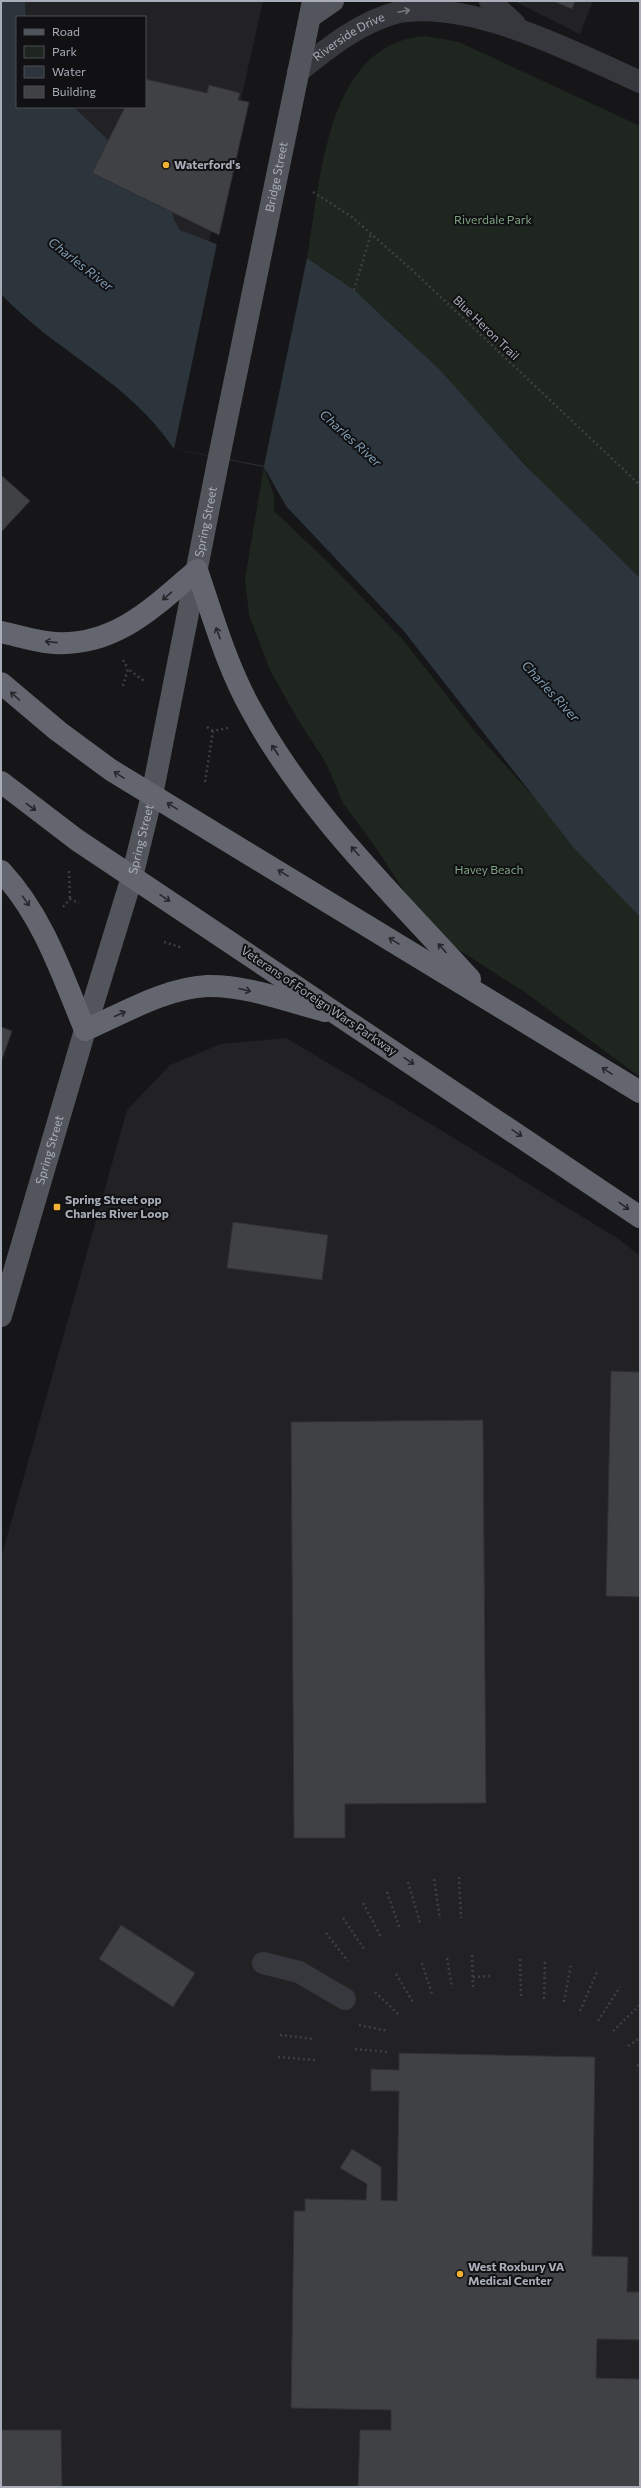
<svg xmlns="http://www.w3.org/2000/svg" width="641" height="2488" font-family="Commissioner,sans-serif">
<style>
.built{fill:#222225}
.green{fill:#1e261f}
.water{fill:#2c353c}
.pier{fill:#161618}
.building{fill:#404145;stroke:#303034}
.lines{fill:none;stroke-linecap:round;stroke-linejoin:round}
.path{stroke:#3d3f44;stroke-width:2.5;stroke-dasharray:2 3;stroke-linecap:butt}
.minor{stroke:#37383d;stroke-width:22}
.major{stroke:#53555c;stroke-width:22}
.highway{stroke:#63666e;stroke-width:22}
.oneway{stroke:#757881}
.oneway2{stroke:#26262a}
.poi-dot{fill:#f2b134;stroke:#111113;stroke-width:1.5}
.labels{text-anchor:middle;stroke-width:4;stroke-linejoin:round;paint-order:stroke}
.street-label{font-size:12px;fill:#a8adb8;stroke:#111113}
.poi-label{font-size:12px;font-weight:bold;fill:#a8adb8;stroke:#111113;text-anchor:start}
.park-label{font-size:12px;fill:#7fa381;stroke:#111113}
.water-label{font-size:13px;font-style:italic;fill:#7f9bb3;stroke:#111113}
</style>
<rect width="100%" height="100%" fill="#161618"/>
<g class="built">
<path d="M25,1h238l-54,241 -29,-12 -6,-10 -99,-113h70v-90h-119z"/>
<path d="M514,1h79l-13,33z"/>
<path d="M286,1038l153,91 181,111 20,16v1231h-639v-929l126,-448 43,-45 51,-21z"/>
</g>
<g class="green">
<path d="M426,36l33,6 181,84v452c-38,-37 -78,-74 -114,-113 -69,-73 -133,-152 -219,-207 14,-76 18,-216 119,-222z"/>
<path d="M264,466l10,30v15l54,51 76,79 73,93 163,180v163l-114,-84 -95,-61 -55,-84 -33,-45 -17,-40 -29,-45 -27,-48 -21,-55 -4,-36z"/>
</g>
<path class="water" d="M1,1h24l1,16h-9v90h57l34,33 59,50 7,30 6,10 39,15 6,-1 82,14 47,32 86,80 86,96 114,112v339l-66,-69 -171,-218 -117,-124 -22,-39 -90,-18c-45,-68 -119,-97 -173,-155z"/>
<path class="pier" d="M225,242l82,16 -43,208 -90,-17 43,-206z"/>
<g class="building">
<path d="M553,1h22l-3,8z"/>
<path d="M145,79l62,14 2,-8 31,8 -2,7 11,2 -30,133 -127,-62 33,-66h20z"/>
<path d="M1,475l29,26 -29,31z"/>
<path d="M1,1027l11,4 -11,31z"/>
<path d="M233,1222l95,13 -6,45 -95,-12z"/>
<path d="M611,1371l29,1v225l-34,-1z"/>
<path d="M483,1420l3,383 -141,1v34h-51l-3,-416z"/>
<path d="M121,1925l74,48 -22,34 -74,-48z"/>
<path d="M399,2053l196,4 -3,199 36,1 -1,35h13v48l-43,-1 -1,39 44,1v108h-282l2,-57h31v-20l-100,-2 3,-197h11v-12l61,1 1,-16 -27,-16 12,-19 29,18v33l16,1 2,-110h-28v-22l28,1z"/>
<path d="M1,2430h60l1,57h-61z"/>
</g>
<g class="lines">
<g class="path">
<path d="M313,192l39,25 59,52 229,216"/>
<path d="M354,290l17,-56"/>
<path d="M123,660l5,9"/>
<path d="M123,686l5,-17 16,12"/>
<path d="M207,727l6,4"/>
<path d="M205,782l8,-51 15,-3"/>
<path d="M69,871l1,28"/>
<path d="M63,907l7,-8 9,4"/>
<path d="M164,942l19,6"/>
<path d="M459,1877l2,41"/>
<path d="M434,1879l6,40"/>
<path d="M408,1882l12,41"/>
<path d="M387,1892l13,37"/>
<path d="M363,1903l18,34"/>
<path d="M343,1918l21,31"/>
<path d="M326,1933l22,28"/>
<path d="M472,1955l1,33"/>
<path d="M447,1958l5,30"/>
<path d="M520,1959l1,40"/>
<path d="M422,1963l10,31"/>
<path d="M396,1974l17,28"/>
<path d="M473,1977l17,-1"/>
<path d="M375,1992l23,22"/>
<path d="M544,1999l1,-39"/>
<path d="M564,2002l7,-38"/>
<path d="M580,2011l17,-39"/>
<path d="M598,2021l22,-34"/>
<path d="M359,2025l29,6"/>
<path d="M613,2031l27,-26"/>
<path d="M280,2035l34,4"/>
<path d="M628,2046l12,-8"/>
<path d="M355,2049l32,3"/>
<path d="M278,2057l37,3"/>
<path d="M637,2066l3,-2"/>
</g>
<g class="minor">
<path d="M490,1l25,23"/>
<path id="s1" d="M298,72c30,-24 63,-51 101,-60 74,-12 175,40 241,70"/>
<path d="M263,1963l36,9 46,27"/>
</g>
<g class="major">
<path d="M310,17l23,-16"/>
<path id="s2" d="M1,1316l84,-286 47,-153 20,-82 67,-338 94,-456"/>
</g>
<g class="highway">
<path d="M1,632c18,4 36,10 54,11 61,3 99,-36 142,-73 16,47 30,97 55,141 55,101 141,183 218,268"/>
<path d="M1,683l57,48 53,39 529,322"/>
<path d="M1,782l76,58 563,377"/>
<path d="M1,871c42,45 61,103 84,159 37,-16 80,-42 122,-44 39,-1 80,15 118,25"/>
</g>
</g>
<defs><path id="oneway-shaft" d="M-6 0H5M1.5-3L5.5 0L1.5 3" fill="none" stroke-width="1.6" stroke-linecap="round" stroke-linejoin="round"/></defs>
<use class="oneway" href="#oneway-shaft" transform="translate(404 11) rotate(-12)"/>
<g class="oneway2">
<use href="#oneway-shaft" transform="translate(167 596) rotate(139)"/>
<use href="#oneway-shaft" transform="translate(218 633) rotate(-110)"/>
<use href="#oneway-shaft" transform="translate(51 642) rotate(-174)"/>
<use href="#oneway-shaft" transform="translate(15 696) rotate(-138)"/>
<use href="#oneway-shaft" transform="translate(275 750) rotate(-123)"/>
<use href="#oneway-shaft" transform="translate(119 775) rotate(-148)"/>
<use href="#oneway-shaft" transform="translate(172 806) rotate(-149)"/>
<use href="#oneway-shaft" transform="translate(31 807) rotate(37)"/>
<use href="#oneway-shaft" transform="translate(355 851) rotate(-132)"/>
<use href="#oneway-shaft" transform="translate(283 873) rotate(-149)"/>
<use href="#oneway-shaft" transform="translate(165 898) rotate(34)"/>
<use href="#oneway-shaft" transform="translate(26 901) rotate(55)"/>
<use href="#oneway-shaft" transform="translate(394 941) rotate(-149)"/>
<use href="#oneway-shaft" transform="translate(442 948) rotate(-132)"/>
<use href="#oneway-shaft" transform="translate(245 990) rotate(14)"/>
<use href="#oneway-shaft" transform="translate(120 1014) rotate(-24)"/>
<use href="#oneway-shaft" transform="translate(409 1061) rotate(34)"/>
<use href="#oneway-shaft" transform="translate(607 1071) rotate(-148)"/>
<use href="#oneway-shaft" transform="translate(517 1133) rotate(34)"/>
<use href="#oneway-shaft" transform="translate(624 1206) rotate(36)"/>
</g>
<g class="poi-dot">
<circle cx="166" cy="165" r="4"/>
<rect x="53" y="1203" width="8" height="8" rx="2"/>
<circle cx="460" cy="2274" r="4"/>
</g>
<g class="labels">
<g class="street-label">
<text dy="4" stroke="none"><textPath href="#s1" startOffset="62">Riverside Drive</textPath></text>
<text dy="4" stroke="none"><textPath href="#s2" startOffset="1173">Bridge Street</textPath></text>
<text transform="translate(486 328) rotate(44)" y="4">Blue Heron Trail</text>
<text dy="4" stroke="none"><textPath href="#s2" startOffset="821">Spring Street</textPath></text>
<text dy="4" stroke="none"><textPath href="#s2" startOffset="497">Spring Street</textPath></text>
<text transform="translate(319 1001) rotate(34)" y="4">Veterans of Foreign Wars Parkway</text>
<text dy="4" stroke="none"><textPath href="#s2" startOffset="173">Spring Street</textPath></text>
</g>
<g class="poi-label">
<text x="174" y="169">Waterford's</text>
<text x="65" y="1204">Spring Street opp<tspan x="65" dy="14">Charles River Loop</tspan></text>
<text x="468" y="2271">West Roxbury VA<tspan x="468" dy="14">Medical Center</tspan></text>
</g>
<g class="park-label">
<text x="493" y="224">Riverdale Park</text>
<text x="489" y="874">Havey Beach</text>
</g>
<g class="water-label">
<text transform="translate(81 264) rotate(38)" y="5">Charles River</text>
<text transform="translate(351 438) rotate(42)" y="5">Charles River</text>
<text transform="translate(551 691) rotate(47)" y="5">Charles River</text>
</g>
</g>
<rect width="641" height="2488" fill="none" stroke="#a8adb8" stroke-width="4"/>
<rect x="16" y="16" width="130" height="92" fill="#111113" stroke="#4d4f55"/>
<rect x="24" y="29" width="20" height="6" fill="#53555c" stroke="#4d4f55"/>
<text x="52" y="36" font-size="12" fill="#a8adb8">Road</text>
<rect x="24" y="46" width="20" height="12" fill="#1e261f" stroke="#4d4f55"/>
<text x="52" y="56" font-size="12" fill="#a8adb8">Park</text>
<rect x="24" y="66" width="20" height="12" fill="#2c353c" stroke="#4d4f55"/>
<text x="52" y="76" font-size="12" fill="#a8adb8">Water</text>
<rect x="24" y="86" width="20" height="12" fill="#404145" stroke="#4d4f55"/>
<text x="52" y="96" font-size="12" fill="#a8adb8">Building</text>
</svg>
